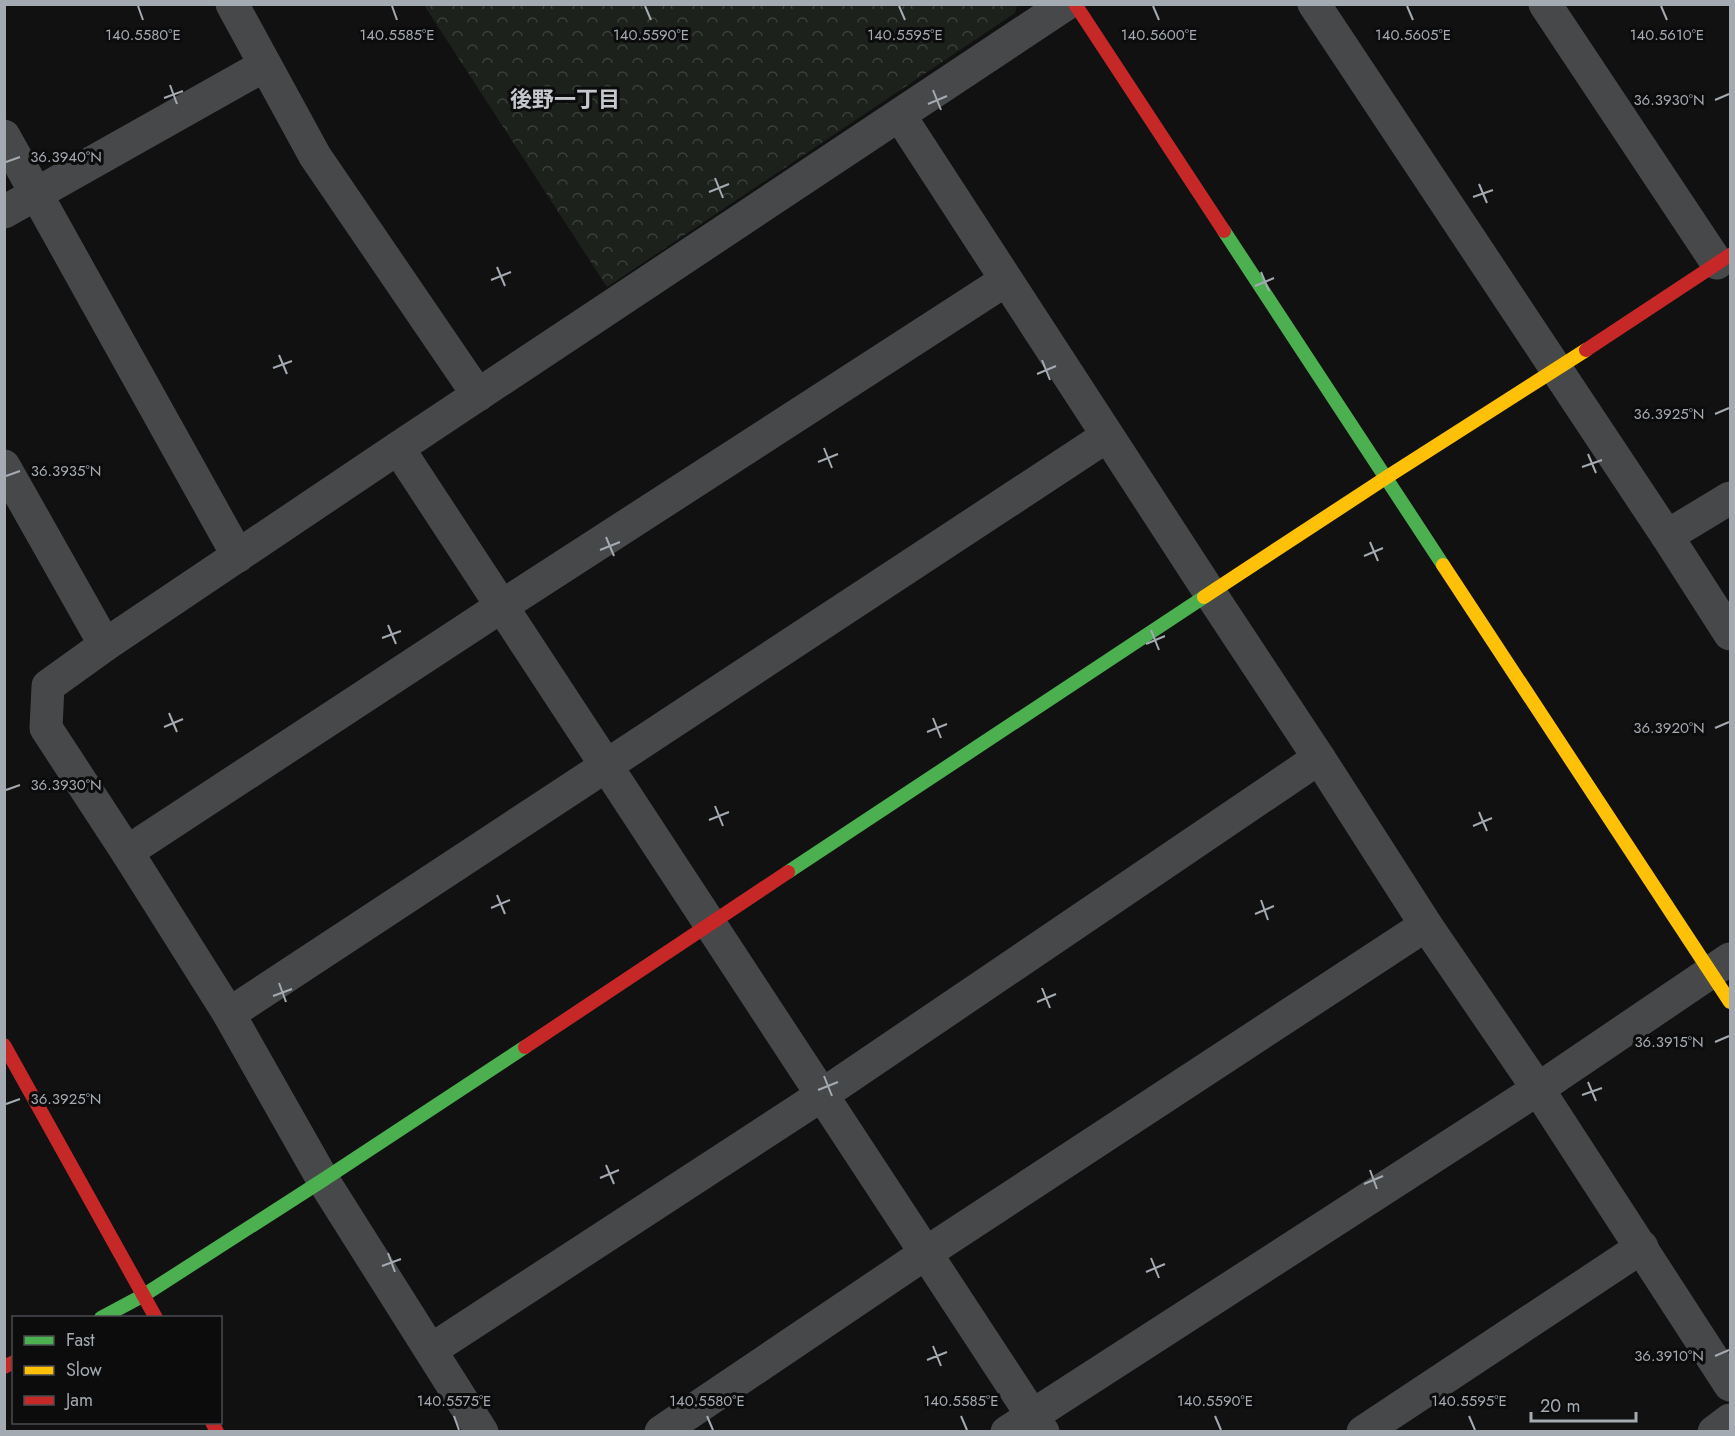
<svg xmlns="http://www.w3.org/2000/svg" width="1735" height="1436" font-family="Jost,'Noto Sans JP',sans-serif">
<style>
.park{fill:url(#park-crowns)}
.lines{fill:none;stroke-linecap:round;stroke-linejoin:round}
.street{stroke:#46484a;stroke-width:33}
.fast{stroke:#4caf50;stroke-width:14}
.slow{stroke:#ffc107;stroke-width:14}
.jam{stroke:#c62828;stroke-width:14}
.ticks{fill:none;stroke:#a4aab1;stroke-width:2}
.labels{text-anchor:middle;stroke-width:6;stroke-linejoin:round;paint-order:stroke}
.neighbourhood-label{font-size:22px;font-weight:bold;fill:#c4c8cd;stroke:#0c0c0d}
.ticks-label{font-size:15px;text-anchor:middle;fill:#a4aab1;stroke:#0c0c0d;stroke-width:6;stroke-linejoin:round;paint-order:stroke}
</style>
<defs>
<pattern id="park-crowns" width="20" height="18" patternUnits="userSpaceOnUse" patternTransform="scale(1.5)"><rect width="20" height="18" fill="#1c211c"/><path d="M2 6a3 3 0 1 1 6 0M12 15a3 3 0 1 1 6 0" fill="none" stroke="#3a3f3b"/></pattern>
</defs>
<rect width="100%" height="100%" fill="#111112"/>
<path class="park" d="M424,5h593l-2,8 -408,274z"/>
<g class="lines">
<g class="street">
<path d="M232,4l83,152 163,239"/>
<path d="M1314,4l353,532 63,98"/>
<path d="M1545,4l172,259"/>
<path d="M900,116l310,477 109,165 107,167 112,164 192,296"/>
<path d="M4,136l234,420"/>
<path d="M4,212l261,-147"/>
<path d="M398,448l645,984"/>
<path d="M4,466l101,179"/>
<path d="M1667,536l63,-38"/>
<path d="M127,852l375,-246 504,-326"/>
<path d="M229,1014l878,-578"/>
<path d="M431,1350l391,-255 497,-337"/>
<path d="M482,1432l-159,-252 -94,-166 -102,-162 -81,-124 2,-42 57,-41 293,-197 668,-444"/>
<path d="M661,1432l265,-179 500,-328"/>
<path d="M1007,1432l531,-343 192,-130"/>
<path d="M1363,1432l279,-185"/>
<path d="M1714,1432l16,-12"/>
</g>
<g class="fast">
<path d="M1224,231l219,334"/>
<path d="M788,872l416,-275"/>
<path d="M101,1318l43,-23 179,-115 202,-133"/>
</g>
<g class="slow">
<path d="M1443,565l287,437"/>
<path d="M1204,597l183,-120 199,-127"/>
</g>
<g class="jam">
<path d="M1075,4l149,227"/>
<path d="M1586,350l144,-95"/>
<path d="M4,1045l152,273"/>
<path d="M525,1047l263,-175"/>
<path d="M4,1367l10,-5"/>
<path d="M212,1422l5,10"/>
</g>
</g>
<path class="ticks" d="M138,6l5,14M392,6l5,14M645,6l6,14M899,6l6,14M1153,6l6,14M1407,6l6,14M1661,6l6,14M170,85l7,19M933,90l8,20M164,98l19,-7M1715,100l14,-6M928,104l19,-8M6,162l14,-5M715,178l8,20M1479,184l8,19M709,192l20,-8M1473,197l20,-7M497,267l8,19M1261,272l8,19M491,280l20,-8M1255,286l19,-8M279,355l8,19M1042,360l8,20M273,368l19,-7M1037,374l19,-8M1715,414l14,-6M824,448l8,20M1588,454l8,19M818,462l20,-8M1582,467l20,-7M6,476l14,-5M606,537l8,19M1370,542l8,19M600,550l20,-8M1364,556l19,-8M388,625l8,19M1151,630l8,20M382,638l19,-7M1146,644l19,-8M169,713l8,19M933,718l8,20M164,727l19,-8M1715,728l14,-6M927,732l20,-8M6,790l14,-5M715,806l8,20M1479,812l8,19M709,820l20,-8M1473,826l19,-8M497,895l8,19M1261,900l7,20M491,908l19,-8M1255,914l19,-8M279,983l7,19M1042,988l8,20M273,996l19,-7M1037,1002l19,-8M1715,1042l14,-6M824,1076l8,20M1588,1082l8,19M818,1090l20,-8M1582,1095l20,-7M6,1104l14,-5M606,1165l8,19M1370,1170l7,19M600,1178l19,-8M1364,1184l19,-8M388,1253l7,19M1151,1258l8,20M382,1266l19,-7M1146,1272l19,-8M933,1346l8,20M1715,1356l14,-6M927,1360l20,-8M454,1416l5,14M707,1416l6,14M961,1416l6,14M1215,1416l6,14M1469,1416l6,14"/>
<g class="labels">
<g class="neighbourhood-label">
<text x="565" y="107">後野一丁目</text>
</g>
</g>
<g class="ticks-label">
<text x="143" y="40">140.5580°E</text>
<text x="397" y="40">140.5585°E</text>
<text x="651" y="40">140.5590°E</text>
<text x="905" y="40">140.5595°E</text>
<text x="1159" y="40">140.5600°E</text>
<text x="1413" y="40">140.5605°E</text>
<text x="1667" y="40">140.5610°E</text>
<text x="1669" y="105">36.3930°N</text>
<text x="66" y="162">36.3940°N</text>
<text x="1669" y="419">36.3925°N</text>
<text x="66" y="476">36.3935°N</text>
<text x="1669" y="733">36.3920°N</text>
<text x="66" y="790">36.3930°N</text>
<text x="1669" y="1047">36.3915°N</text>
<text x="66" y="1104">36.3925°N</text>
<text x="1669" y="1361">36.3910°N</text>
<text x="454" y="1406">140.5575°E</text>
<text x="707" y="1406">140.5580°E</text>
<text x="961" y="1406">140.5585°E</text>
<text x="1215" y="1406">140.5590°E</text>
<text x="1469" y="1406">140.5595°E</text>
</g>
<rect width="1735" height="1436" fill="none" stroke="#a4aab1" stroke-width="12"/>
<rect x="12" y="1316" width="210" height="108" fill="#0c0c0d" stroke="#494b4f" stroke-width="1.5"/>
<rect x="24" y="1336" width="30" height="9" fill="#4caf50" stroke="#494b4f" stroke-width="1.5"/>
<text x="66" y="1346" font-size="18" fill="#a4aab1">Fast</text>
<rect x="24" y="1366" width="30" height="9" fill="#ffc107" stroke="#494b4f" stroke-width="1.5"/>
<text x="66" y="1376" font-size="18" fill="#a4aab1">Slow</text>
<rect x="24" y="1396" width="30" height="9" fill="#c62828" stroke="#494b4f" stroke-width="1.5"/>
<text x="66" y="1406" font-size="18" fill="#a4aab1">Jam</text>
<path d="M1531 1412v9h105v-9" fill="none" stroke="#a4aab1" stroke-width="3"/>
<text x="1540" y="1412" font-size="18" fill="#a4aab1" stroke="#0c0c0d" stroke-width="4.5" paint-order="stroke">20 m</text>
</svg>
